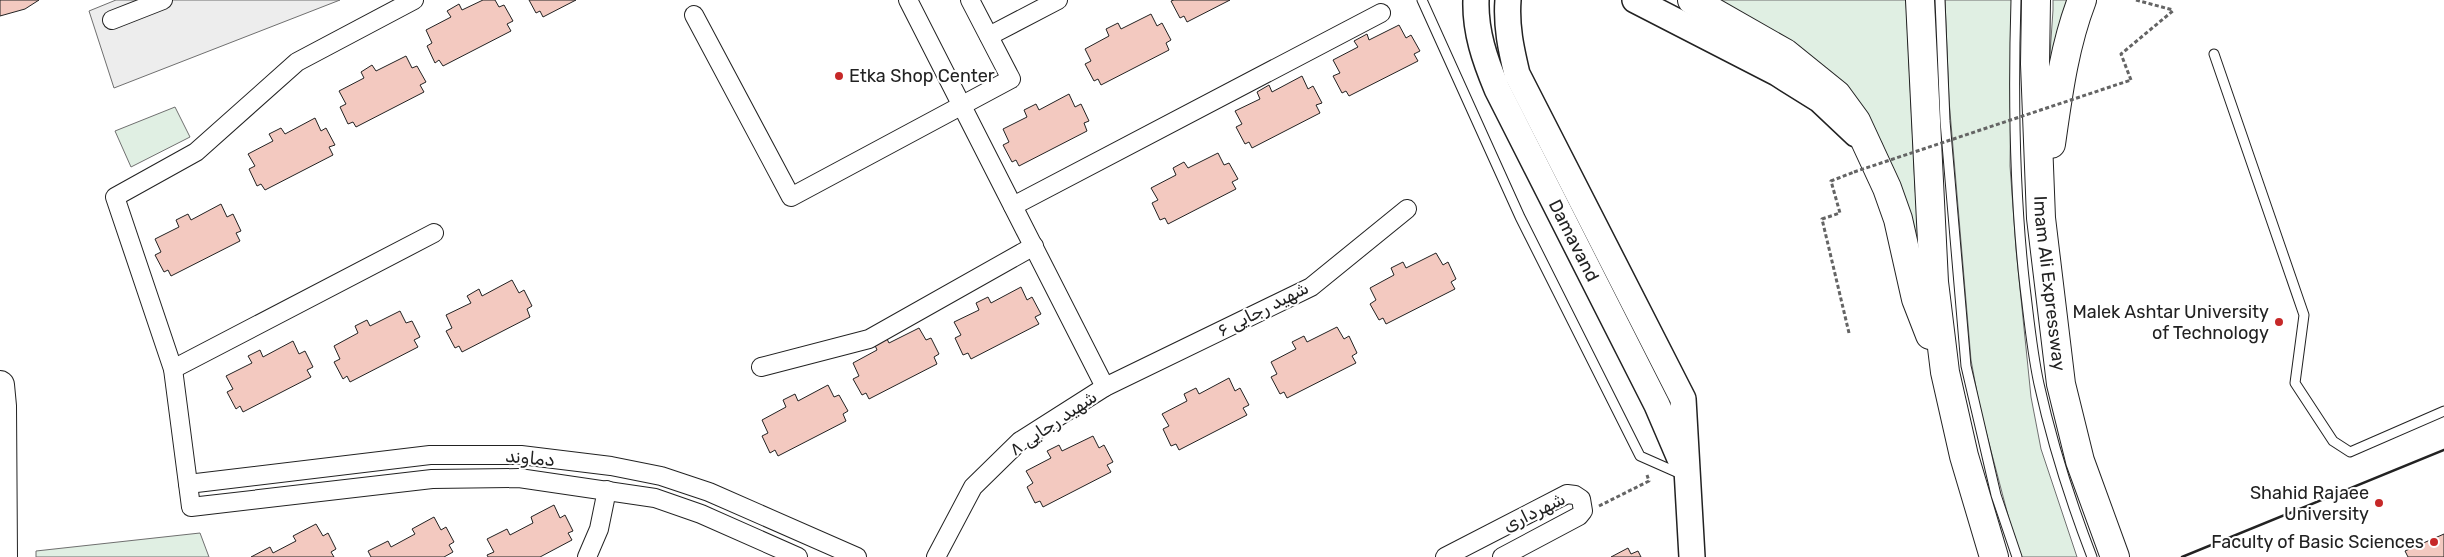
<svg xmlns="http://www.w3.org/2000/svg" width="2444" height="557" font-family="Rubik,'Noto Naskh Arabic',sans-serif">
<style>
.green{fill:#e0efe3;stroke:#6f6f6f}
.parking{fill:#ededed;stroke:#6f6f6f}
.building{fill:#f3c9c0;stroke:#222}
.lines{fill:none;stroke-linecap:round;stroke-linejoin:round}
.service-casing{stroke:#222;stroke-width:11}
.minor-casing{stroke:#222;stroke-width:20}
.secondary-casing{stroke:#222;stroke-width:28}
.trunk-casing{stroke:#222;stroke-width:30}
.path{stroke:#646464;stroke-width:3;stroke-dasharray:4 2.5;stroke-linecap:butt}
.service{stroke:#fff;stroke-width:9}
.minor{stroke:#fff;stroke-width:18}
.secondary{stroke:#fff;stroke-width:25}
.trunk{stroke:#fff;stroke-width:28}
.path-bridge{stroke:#646464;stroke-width:3;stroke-dasharray:4 2.5;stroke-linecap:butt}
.wall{stroke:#222;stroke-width:2.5}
.poi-dot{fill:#c62828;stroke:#fff;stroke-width:2}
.labels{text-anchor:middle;stroke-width:4;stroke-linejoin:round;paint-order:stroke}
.poi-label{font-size:18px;fill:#222;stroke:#fff;text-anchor:end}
.street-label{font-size:18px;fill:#222;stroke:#fff}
</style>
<rect width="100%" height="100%" fill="#fff"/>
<g class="green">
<path d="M1715,0h191l9,187 9,112 -42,-156 -22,-30 -49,-55 -42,-30z"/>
<path d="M1945,0h67l-2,166 6,83 15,148 10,52 36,108h-58l-39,-148 -9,-49 -22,-260z"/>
<path d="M2053,0h18l-22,69 4,-59z"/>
<path d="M175,107l15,30 -59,30 -16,-36z"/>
<path d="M200,533l9,24h-173v-6z"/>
</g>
<path class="parking" d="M116,0h224l-226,88 -25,-77z"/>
<g class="building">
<path d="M0,0h39l-14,9 -25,7z"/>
<path d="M483,0h12l4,7 5,-2 9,16 -6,3 4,7 -68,35 -4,-6 -4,3 -8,-17 5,-3 -6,-13 25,-13 -4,-6 12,-7 3,6z"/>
<path d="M529,0h47l-33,17 -3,-6 -4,2z"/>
<path d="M1174,0h56l-43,22 -3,-6 -4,2 -9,-17z"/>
<path d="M1151,14l6,12 5,-3 9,17 -5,3 3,7 -68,35 -3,-6 -4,2 -9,-17 6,-3 -6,-12 24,-13 -3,-7 12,-6 3,6z"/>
<path d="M1399,25l7,13 5,-3 9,16 -6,3 4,7 -69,35 -3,-5 -4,2 -9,-17 7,-3 -7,-13 25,-13 -4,-6 13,-7 2,6z"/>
<path d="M406,56l6,12 5,-2 9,16 -6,3 4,7 -68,35 -3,-5 -5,2 -8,-17 6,-3 -7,-13 25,-13 -3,-6 11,-7 4,6z"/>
<path d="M1302,76l6,13 5,-3 9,17 -6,2 4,8 -68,35 -3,-6 -4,2 -9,-17 6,-3 -7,-13 25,-12 -3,-7 12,-7 3,7z"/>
<path d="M1069,94l6,13 6,-3 8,17 -5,2 3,8 -68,35 -3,-6 -4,2 -9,-17 6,-3 -6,-13 24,-12 -3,-7 12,-6 3,6z"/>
<path d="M315,118l6,13 5,-3 9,17 -6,2 4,8 -68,35 -4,-6 -4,2 -8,-17 6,-3 -7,-12 25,-13 -4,-7 12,-6 4,6z"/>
<path d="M1218,153l6,12 5,-2 9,16 -6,3 4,7 -68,35 -3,-6 -5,2 -8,-17 6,-3 -7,-12 25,-13 -3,-7 11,-6 4,6z"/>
<path d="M221,204l6,13 6,-3 8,17 -5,2 4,8 -69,35 -3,-6 -4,2 -9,-17 6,-3 -6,-13 24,-12 -3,-7 12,-6 3,6z"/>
<path d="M1436,253l7,12 5,-3 8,17 -5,3 4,7 -69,35 -3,-6 -4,2 -9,-16 6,-4 -6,-12 24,-13 -3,-7 12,-6 3,6z"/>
<path d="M512,280l7,13 5,-3 8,16 -5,3 3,8 -68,35 -3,-6 -4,2 -9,-17 6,-3 -6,-13 25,-12 -4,-7 12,-7 3,7z"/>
<path d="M1021,287l6,13 5,-3 9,17 -6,3 4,7 -68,35 -3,-6 -5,2 -8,-17 6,-3 -7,-13 25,-12 -3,-7 12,-6 3,6z"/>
<path d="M400,311l6,12 6,-2 8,16 -6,3 4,7 -68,35 -3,-6 -4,3 -9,-17 6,-3 -6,-13 24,-13 -3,-7 12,-6 3,6z"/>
<path d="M1337,327l7,12 5,-3 8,17 -5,3 4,7 -69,35 -3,-6 -4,2 -9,-17 6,-3 -6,-12 25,-13 -4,-7 12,-6 3,6z"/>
<path d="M919,328l7,12 5,-2 8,16 -5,3 3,7 -68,35 -3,-6 -4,2 -9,-16 6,-3 -6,-13 24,-13 -3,-7 12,-6 3,6z"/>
<path d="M293,341l6,13 6,-3 8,16 -6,3 4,7 -68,35 -3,-6 -4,3 -9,-17 6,-3 -7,-13 26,-13 -4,-7 12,-6 3,7z"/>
<path d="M1229,378l6,13 5,-3 9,17 -6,3 4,7 -68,35 -3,-6 -5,2 -8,-17 6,-3 -7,-12 25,-13 -3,-7 12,-6 3,6z"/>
<path d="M828,385l6,12 5,-2 9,16 -5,3 3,7 -68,35 -3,-6 -5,3 -8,-17 6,-3 -6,-13 24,-13 -3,-7 12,-6 3,7z"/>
<path d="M1093,436l6,12 5,-3 9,17 -6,3 4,7 -68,35 -3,-6 -5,2 -8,-16 6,-4 -7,-12 25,-13 -4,-7 12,-6 3,6z"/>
<path d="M554,505l6,13 5,-3 8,16 -5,2 4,7 -32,17h-52l-1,-2 7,-3 -7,-13 20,-10 3,6 23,-12 -2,-6z"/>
<path d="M434,517l7,13 5,-3 8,15 -5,3 4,7 -9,5h-73l-3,-6 20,-10 3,6 24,-13 -3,-5z"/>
<path d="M316,524l7,12 5,-3 8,16 -5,3 3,5h-83l19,-10 3,6 23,-12 -3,-5z"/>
<path d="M2444,534v23h-36l-3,-6z"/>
<path d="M1628,548l3,6 7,-3 3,6h-30z"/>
</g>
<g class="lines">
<defs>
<g id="service">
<path d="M1422,0l98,217 120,239 43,19"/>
<path d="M1940,0l5,121 21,245 30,129 21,62"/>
<path d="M2016,0c-3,96 -2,191 9,287 4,32 7,65 14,97 13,59 31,116 53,173"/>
<path d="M2214,54l90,261 -9,68 38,58 17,11 94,-41"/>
</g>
<g id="minor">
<path d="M414,0l-117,62 -101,90 -81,45 58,172 18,138 241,-28 87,-1 136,20 46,16 97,43"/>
<path d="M908,0l197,387"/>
<path d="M694,15l97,182 220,-118 -41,-79"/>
<path d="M112,20l51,-20"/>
<path d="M989,36l69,-36"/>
<path d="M1013,206l368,-193"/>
<path d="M761,367l108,-28 165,-93"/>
<path d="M173,369l261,-136"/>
<path d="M188,484l242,-29h91l90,11 50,10 48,16 148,65"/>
<path d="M587,557l12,-28 8,-39"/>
<path d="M936,557l37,-70 47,-46 85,-54 206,-100 96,-78"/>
<path d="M1445,557l122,-63 8,1 6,4 2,12 -4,5 -77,41"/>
</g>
<g id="secondary">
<path id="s1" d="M1476,0c-1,32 9,60 21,89l160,316 24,56"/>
<path d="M1508,0c-2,26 3,49 9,74l166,325 9,158"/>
<path d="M1635,0l142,73 43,27 36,34"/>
</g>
<g id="trunk">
<path d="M1692,0l93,53 52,42 19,26 31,67 11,31 18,80 14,36"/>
<path d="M1920,0l14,282 11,90 19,84 30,101"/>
<path id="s2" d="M2036,0l-1,64 6,154 20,166 19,77 35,96"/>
<path d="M2051,144c7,-49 13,-97 31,-144"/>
<path d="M0,385l2,21 1,151"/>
</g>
</defs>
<use href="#service" class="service-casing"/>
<use href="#minor" class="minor-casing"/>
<use href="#secondary" class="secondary-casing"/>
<use href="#trunk" class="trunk-casing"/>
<g class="path">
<path d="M2136,0l37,10"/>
<path d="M2131,80l-10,-26 53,-44"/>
<path d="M1849,333l-27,-114 18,-6 -9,-32 23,-9"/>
<path d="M1599,506l50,-25 -2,-6"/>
</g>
<use href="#service" class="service"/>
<use href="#minor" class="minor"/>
<use href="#secondary" class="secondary"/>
<use href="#trunk" class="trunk"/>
<path class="path-bridge" d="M1854,172l277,-92"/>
<path class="wall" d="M2182,557l262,-107"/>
</g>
<g class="poi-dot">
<circle cx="839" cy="76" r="5"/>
<circle cx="2279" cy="322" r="5"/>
<circle cx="2379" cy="503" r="5"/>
<circle cx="2434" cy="542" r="5"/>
</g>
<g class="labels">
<g class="poi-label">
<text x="849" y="82" text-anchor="start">Etka Shop Center</text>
<text x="2269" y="318">Malek Ashtar University<tspan x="2269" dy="21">of Technology</tspan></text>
<text x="2369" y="499">Shahid Rajaee<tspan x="2369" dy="21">University</tspan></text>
<text x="2424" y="548">Faculty of Basic Sciences</text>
</g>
<g class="street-label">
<text dy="6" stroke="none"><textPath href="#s1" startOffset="262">Damavand</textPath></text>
<text dy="6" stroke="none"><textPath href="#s2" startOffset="284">Imam Ali Expressway</textPath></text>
<text transform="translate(1263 309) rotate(-27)" y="6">شهید رجایی ۶</text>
<text transform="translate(1053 423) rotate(-34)" y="6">شهید رجایی ۸</text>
<text transform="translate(530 458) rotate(5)" y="6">دماوند</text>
<text transform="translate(1534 512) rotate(-26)" y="6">شهرداری</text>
</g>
</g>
</svg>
